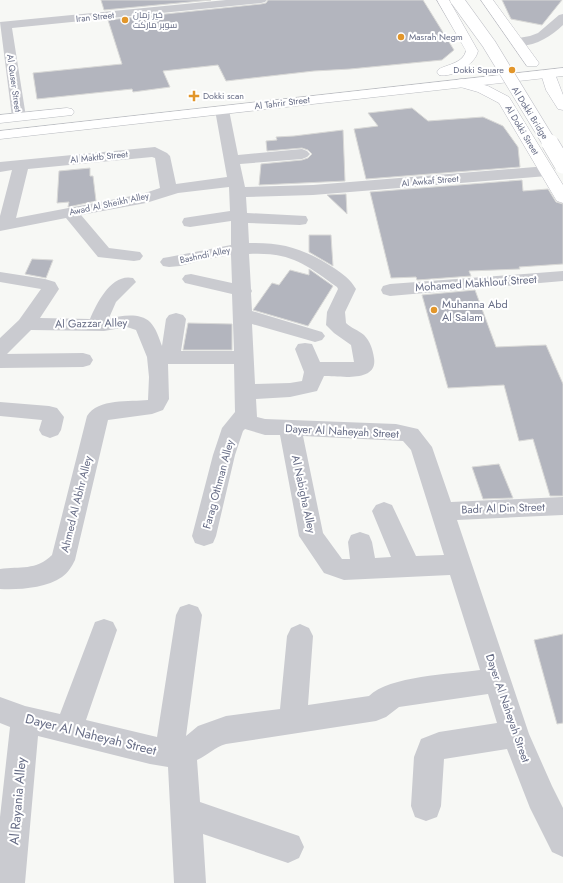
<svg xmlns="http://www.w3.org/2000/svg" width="563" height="883" font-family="Jost,Cairo,sans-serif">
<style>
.building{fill:#b3b5be;stroke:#d9d9d7}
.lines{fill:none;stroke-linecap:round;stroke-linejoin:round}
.secondary-casing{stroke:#babbc2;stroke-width:1}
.primary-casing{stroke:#babcc1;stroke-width:1}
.street{fill:#cacbd0;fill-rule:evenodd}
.secondary{fill:#fff;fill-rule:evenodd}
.primary{fill:#fff;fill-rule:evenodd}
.secondary-bridge-far1-casing{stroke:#babbc2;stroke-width:14;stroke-linecap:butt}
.secondary-bridge-casing{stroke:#babbc2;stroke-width:18;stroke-linecap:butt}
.secondary-bridge-far1{stroke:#fff;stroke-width:13}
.secondary-bridge{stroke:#fff;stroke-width:17}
.poi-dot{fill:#e2962a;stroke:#fff;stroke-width:1.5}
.labels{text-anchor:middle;stroke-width:4;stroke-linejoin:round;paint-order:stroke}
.far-poi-label{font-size:9px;fill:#676d86;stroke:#fff;text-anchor:start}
.far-street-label{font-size:9px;fill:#676d86;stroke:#fff}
.street-label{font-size:11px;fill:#676d86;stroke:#fff}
.poi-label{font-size:11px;fill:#676d86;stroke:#fff;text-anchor:start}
.near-street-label{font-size:13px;fill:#676d86;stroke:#fff}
</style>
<rect width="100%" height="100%" fill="#f7f8f5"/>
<g class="building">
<path d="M101,0h110l-107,10z"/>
<path d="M268,0h155l31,50 -12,10 -92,9 -36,2 -88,10 -8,-16 -55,6 7,16 -37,5 -1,-3 -95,10 -4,-26 89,-9 -14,-44 153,-16 5,-1z"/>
<path d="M502,0h60l-20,25 -31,-6z"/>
<path d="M412,108l16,13 55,-4 20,9 15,21 2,20 -154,12 -12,-50 24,-3 -10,-13z"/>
<path d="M343,130l2,51 -86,4 2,-21 41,-4 6,-2 4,-4 -4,-4 -6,-2 -35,3 -1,-10 11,-1 -1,-3 18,-1z"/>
<path d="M90,168v8h3l3,25 -28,6 1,-5 -12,1 2,-32z"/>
<path d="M522,180l1,11 25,-2 8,13 7,2v60l-44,3 1,2 -51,2 2,5 -54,4 -1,-3 -25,1 -21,-86z"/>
<path d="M346,194l1,20 -20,-19z"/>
<path d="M309,235h22l2,31 -24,-14z"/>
<path d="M32,259l21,1 -7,18 -21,-4z"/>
<path d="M309,269l24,17 -25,40 -55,-16 19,-27 7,2 11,-15 19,5z"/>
<path d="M475,290l21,57 50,-2 17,39v112h-13l-17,-57 -14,2 -15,-56 -56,3 -26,-93z"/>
<path d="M188,323l44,1v26h-49z"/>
<path d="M499,464l14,34 -30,1 -11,-32z"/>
<path d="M563,634v89l-6,1 -23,-84z"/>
</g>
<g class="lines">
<defs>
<g id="secondary">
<path d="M437,0h12l29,51c-3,14 -26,27 -39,24l-2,-3 2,-3c10,-5 24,-6 27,-18z"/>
<path d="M481,0h12l46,63 -2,3h-10z"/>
<path d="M548,70l5,1 2,3 8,21v15l-5,-1 -12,-19 -5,-16 2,-3z"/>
<path d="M462,79l26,7 21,11 54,88v18l-6,-2 -2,-3 -56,-95 -21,-11 -21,-6 -2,-3 2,-3z"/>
</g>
<g id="primary">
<path d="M563,68v8l-563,63v-8z"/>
<path d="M67,108l5,1 2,3 -2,3 -72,8v-8z"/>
</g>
</defs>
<use href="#secondary" class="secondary-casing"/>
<use href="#primary" class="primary-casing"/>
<g class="street">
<path d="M226,0h41l-2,2 -4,1 -249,25 14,89 -2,3 -5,1 -5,-1 -2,-3 -12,-95z"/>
<path d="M563,14v11c-13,12 -31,24 -50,20l-2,-3 2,-3 17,-3 8,-3 21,-18z"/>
<path d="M222,106l5,1 2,3 9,45 64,-6 5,2 3,3 -3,3 -5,2 -62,5 5,23 68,-2 234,-19 6,2 2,3 -2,3 -6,2 -234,19 -67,2 1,16 59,3 2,4 -2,4 -6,1 -52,-2 1,20c34,-1 56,6 85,25 9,6 16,11 22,21l-11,23 1,11c5,5 12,7 18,12 6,6 9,15 10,23 4,25 -34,18 -50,18l-7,15 -27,6 -34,2 1,18 8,2 131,5 22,5 14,18 19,55 112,-5v18l-106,5 72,214 23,52 11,22v49l-11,-5 -22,-44 -23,-59 -63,10 -3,47 -4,11 -11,4 -11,-4 -4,-11 3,-49 7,-18 18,-7 58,-9 -9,-29 -89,13 -13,10 -10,4 -150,23c-11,3 -18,11 -29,16l3,42 99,34 5,11 -5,11 -11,5 -85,-29 3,49h-32l-6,-116 -18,-3 -112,-28 -13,147h-25v-66l10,-90 -10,-4v-26l25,9 35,8 35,-92 9,-3 9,3 4,8 -31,90 71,17 19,-122 4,-8 9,-3 9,3 4,8 -16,121 12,-10 28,-10 54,-7 7,-73 4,-8 9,-4 9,4 4,8 -5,69 61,-9c20,-20 82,-22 111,-26l-30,-95 -106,5 -20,-7 -25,-37 -19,-101h-15l-20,-6 -2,2 -8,24 -19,81 -3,7 -9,3 -9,-3 -3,-7 21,-81 9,-27 13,-16 -1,-48h-66l1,35 -6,11 -11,4 -44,6 -33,140c-3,6 -7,13 -13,17 -16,11 -43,13 -62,12v-20c20,-3 36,2 52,-14l35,-139c11,-18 43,-14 61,-16l1,-23 -2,-20 -11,-27 -9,-3 -23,4 -73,-1 -24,24h-3l79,-1 7,2 3,5 -3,5 -7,2 -83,1v-30l19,-18 22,-31 -41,-7v-10l45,7 10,3 4,7 -19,29 50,1c7,-17 22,-46 43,-41l3,4 -20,20 -7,16c12,-2 31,-6 41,4 6,6 9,16 12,24l4,-27 3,-4 7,-2 7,2 3,4 -5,32h53l-2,-57 -47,-11 -3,-4 3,-4 6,-1 41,9 -1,-28 -24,4 -27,7 -11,1 -6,-1 -3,-4 3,-4 6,-1 62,-12v-24l-41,6 -6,-1 -2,-4 2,-4 6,-1 40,-6 -1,-24 -51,6 -32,10 -65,12 28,33 31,4 3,4 -3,4 -6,1 -36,-4 -32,-39 -66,13v-15l12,-46 -12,2v-10l155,-15 12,6 3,3 6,28 51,-7 -12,-67 2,-3zM152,157l3,1 5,30 -18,6 -126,24 12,-49zM249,254c42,-2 56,10 88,33l1,2 -11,23 -1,13 8,8 17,12 3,17h-34l-8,-18 -7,-1 -7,1 -3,5 9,23 -2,9 -12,2 -35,1 -3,-60 63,18 7,-2 3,-4 -3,-4 -70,-21 -1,-18 1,-2 -1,-2zM303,436l100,5 8,9 33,105 -28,1 -24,-51 -8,-3 -8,3 -4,6 19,46 -16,1 -3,-16 -3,-7 -9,-3 -9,3 -3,7 2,17h-8l-19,-26z"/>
<path d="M563,271v10l-173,15 -7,-2 -2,-4 2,-4 7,-2z"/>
<path d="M0,402l49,4 8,2 7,9 -3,13 -3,5 -8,3 -8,-3 -3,-5 3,-10 -42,-4z"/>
</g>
<use href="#secondary" class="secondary"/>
<use href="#primary" class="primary"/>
<defs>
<path id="secondary-bridge-far1" d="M457,0l32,44 61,100"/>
<path id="secondary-bridge" d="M550,143l13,22"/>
</defs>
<use href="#secondary-bridge-far1" class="secondary-bridge-far1-casing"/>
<use href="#secondary-bridge" class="secondary-bridge-casing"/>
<use href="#secondary-bridge-far1" class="secondary-bridge-far1"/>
<use href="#secondary-bridge" class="secondary-bridge"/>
</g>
<g class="poi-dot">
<circle cx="125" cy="20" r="4"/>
<circle cx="401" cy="37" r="4"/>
<circle cx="512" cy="70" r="4"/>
<path d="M192 90h4v4h4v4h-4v4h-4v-4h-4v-4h4z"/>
<circle cx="434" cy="310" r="4"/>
</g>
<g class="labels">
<g class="far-poi-label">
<text x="133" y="18">خير زمان<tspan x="133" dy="10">سوبر ماركت</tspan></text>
<text x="409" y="40">Masrah Negm</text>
<text x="504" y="73" text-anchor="end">Dokki Square</text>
<text x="203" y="99">Dokki scan</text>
</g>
<g class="far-street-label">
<text transform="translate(95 17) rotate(-6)" y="3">Iran Street</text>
<text transform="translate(14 83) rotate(82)" y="3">Al Quser Street</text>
<text transform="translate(282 103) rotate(-7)" y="3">Al Tahrir Street</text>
<text transform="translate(530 113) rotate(58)" y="3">Al Dokki Bridge</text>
<text transform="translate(522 130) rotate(59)" y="3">Al Dokki Street</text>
<text transform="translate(99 157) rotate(-6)" y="3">Al Maktb Street</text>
<text transform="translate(430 181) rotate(-5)" y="3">Al Awkaf Street</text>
<text transform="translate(109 204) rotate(-12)" y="3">Awad Al Sheikh Alley</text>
<text transform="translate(205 255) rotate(-12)" y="3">Bashndi Alley</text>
</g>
<g class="street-label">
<text transform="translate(476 283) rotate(-4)" y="4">Mohamed Makhlouf Street</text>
<text transform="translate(91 323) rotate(-1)" y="4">Al Gazzar Alley</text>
<text transform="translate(342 431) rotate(3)" y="4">Dayer Al Naheyah Street</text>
<text transform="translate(218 484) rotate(-75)" y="4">Farag Othman Alley</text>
<text transform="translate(304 494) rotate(78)" y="4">Al Nabigha Alley</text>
<text transform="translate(76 504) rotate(-76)" y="4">Ahmed Al Abhr Alley</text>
<text transform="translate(503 508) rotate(-2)" y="4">Badr Al Din Street</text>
<text transform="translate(508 708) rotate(71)" y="4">Dayer Al Naheyah Street</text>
</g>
<g class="poi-label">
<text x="442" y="308">Muhanna Abd<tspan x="442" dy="13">Al Salam</tspan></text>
</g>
<g class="near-street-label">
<text transform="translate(91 734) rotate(14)" y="5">Dayer Al Naheyah Street</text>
<text transform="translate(17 801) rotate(-85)" y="5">Al Rayania Alley</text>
</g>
</g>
</svg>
